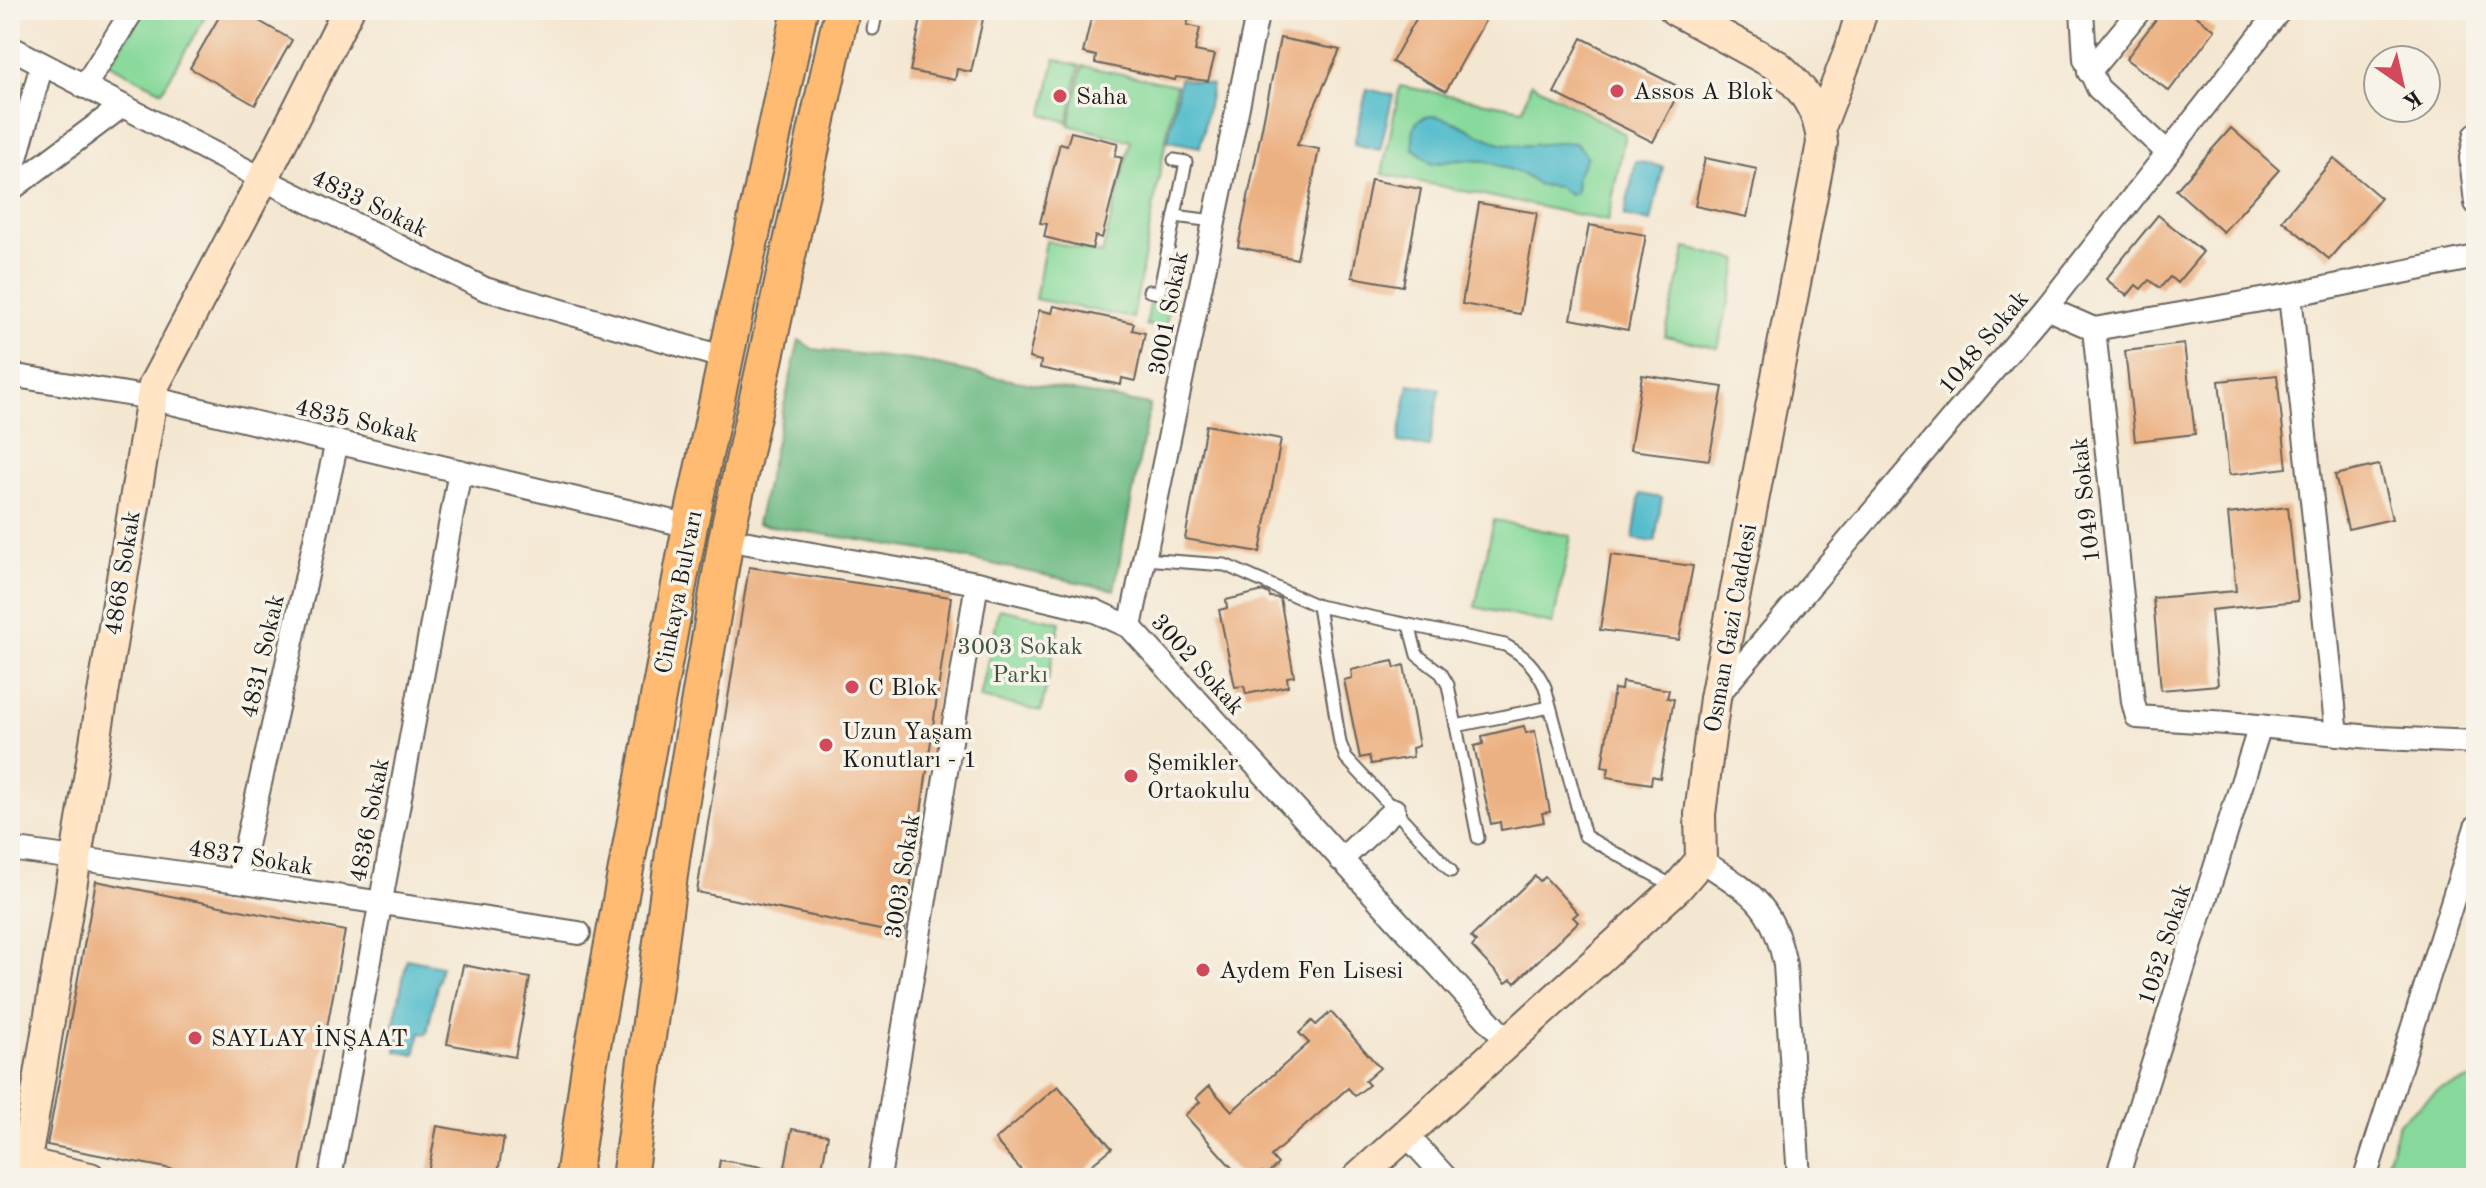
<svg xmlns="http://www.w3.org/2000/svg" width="2486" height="1188" font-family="'Old Standard TT',serif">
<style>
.green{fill:#86d99a;stroke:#517a5b;stroke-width:2}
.forest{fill:#6cb982;stroke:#446a4f;stroke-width:2}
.water{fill:#4fbbcb;stroke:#366c74;stroke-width:2}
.building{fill:#ecb182}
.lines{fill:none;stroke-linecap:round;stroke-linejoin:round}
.lane-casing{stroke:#68635c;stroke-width:15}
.street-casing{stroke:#68635c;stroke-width:26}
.secondary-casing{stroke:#68635c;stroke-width:34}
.primary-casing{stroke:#68635c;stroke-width:38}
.lane{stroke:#fff;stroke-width:11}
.street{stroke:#fff;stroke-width:22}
.secondary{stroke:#ffe4c6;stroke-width:30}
.primary{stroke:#febb71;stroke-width:34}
.poi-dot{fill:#d1495b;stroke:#f7f3e8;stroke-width:3}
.labels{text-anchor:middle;stroke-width:7;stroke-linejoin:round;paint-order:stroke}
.poi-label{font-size:24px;fill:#1c1c1c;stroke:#f7f3e8;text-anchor:start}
.street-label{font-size:24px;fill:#1c1c1c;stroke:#f7f3e8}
.park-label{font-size:24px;fill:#3c5542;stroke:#f7f3e8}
</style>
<rect width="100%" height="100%" fill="#f7f3e8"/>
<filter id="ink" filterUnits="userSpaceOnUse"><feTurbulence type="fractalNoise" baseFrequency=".0125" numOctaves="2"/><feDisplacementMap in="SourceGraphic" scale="16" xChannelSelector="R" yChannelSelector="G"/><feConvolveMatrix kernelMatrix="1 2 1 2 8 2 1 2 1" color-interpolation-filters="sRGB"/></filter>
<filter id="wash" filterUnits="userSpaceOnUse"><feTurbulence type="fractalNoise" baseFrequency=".006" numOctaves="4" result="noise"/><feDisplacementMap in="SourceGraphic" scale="32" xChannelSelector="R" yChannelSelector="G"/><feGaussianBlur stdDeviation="1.8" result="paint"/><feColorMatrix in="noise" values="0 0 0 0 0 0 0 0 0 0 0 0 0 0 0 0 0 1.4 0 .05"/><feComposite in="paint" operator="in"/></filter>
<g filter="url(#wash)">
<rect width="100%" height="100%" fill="#f4e7d2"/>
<g class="green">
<path d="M145,10h64l-47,81 -53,-27z"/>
<path d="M1055,59l25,7 -12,56 -25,-8z"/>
<path d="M1083,66l93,19 -43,233 -98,-19 11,-58 56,13 29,-113 -62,-16z"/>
<path d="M10,73l12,7 -2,16 -10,16z"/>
<path d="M1531,83l94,51 -17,87 -226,-47 18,-88 123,23z"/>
<path d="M1686,248l53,12 -21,88 -53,-12z"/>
<path d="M1151,299l19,3 -5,27 -19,-4z"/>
<path d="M1494,520l77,16 -18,88 -78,-17z"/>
<path d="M999,609l61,13 -19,89 -61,-13z"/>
<path d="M2476,1078v100h-94l17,-56 41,-33z"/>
</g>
<path class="forest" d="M799,340l14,9 106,12 69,15 162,29 -36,185 -173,-37 -184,-29z"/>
<g class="water">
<path d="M1180,78l32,7 -12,62 -32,-6z"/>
<path d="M1367,89l26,6 -13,55 -26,-6z"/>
<path d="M1431,116c26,2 45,21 70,27 26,6 48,-2 75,0l11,13 -10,19 -1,18 -7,2 -10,-8 -20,-2 -19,-12 -34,-12 -29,-1 -25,4 -19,-16c0,-17 -2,-30 18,-32z"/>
<path d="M1636,161l27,6 -12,55 -27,-6z"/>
<path d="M1409,384l31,5 -11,58 -31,-5z"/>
<path d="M1640,494l22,4 -7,44 -22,-3z"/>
<path d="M407,959l34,7 -14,68 -7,-1 -5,22 -19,-4 4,-22 -7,-1z"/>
</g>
<g id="blocks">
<g class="building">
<path d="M223,10h17l52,30 -37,65 -65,-37z"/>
<path d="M923,10h62l-14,62 -14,-3 -2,11 -45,-9z"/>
<path d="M1093,10h58l38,8 -2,7 13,3 -5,23 20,4 -7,26 -32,-4 -1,3 -80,-17 1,-7 -13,-3z"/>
<path d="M1421,10h70l-45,81 -54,-29z"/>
<path d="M2163,10h25l27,20 -46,61 -43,-32z"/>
<path d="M1280,38l60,12 -43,95 22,4 -22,110 -59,-12z"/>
<path d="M1582,38l99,50 -28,54 -99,-49z"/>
<path d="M2231,128l48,42 -56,62 -47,-42z"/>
<path d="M1071,132l47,11 -3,13 7,2 -20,80 -7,-2 -3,13 -48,-12 3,-13 -7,-1 20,-80 7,2z"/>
<path d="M1705,158l52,11 -10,48 -52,-11z"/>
<path d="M2334,158l47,40 -52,61 -47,-39z"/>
<path d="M1371,180l50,9 -18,97 -51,-9z"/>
<path d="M1479,203l58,10 -17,101 -58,-10z"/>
<path d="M2158,215l45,37 -26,31 -7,-6 -10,11 -11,-8 -8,9 -5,-4 -9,11 -21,-17z"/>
<path d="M1589,225l57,10 -18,95 -57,-11z"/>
<path d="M1054,306l80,17 -2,7 13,3 -10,48 -13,-3 -1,7 -81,-17 1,-7 -12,-3 10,-48 13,3z"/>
<path d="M2184,344l11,90 -60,7 -10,-90z"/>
<path d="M1642,375l81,12 -14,73 -79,-10z"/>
<path d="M2277,375l10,93 -58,7 -10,-94z"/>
<path d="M1206,425l75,14 -21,113 -75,-13z"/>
<path d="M2379,465l13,54 -44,10 -13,-54z"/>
<path d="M2288,507l10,94 -87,9 7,75 -57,5 -8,-92 83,-7 -8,-77z"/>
<path d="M1611,555l82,11 -14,74 -79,-10z"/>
<path d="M749,567l202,30 -47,338 -207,-43z"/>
<path d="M1263,591l6,3 1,3 10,1 14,78 -7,1 1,9 -42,8 -2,-8 -9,1 -16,-77 8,-2 -1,-8z"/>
<path d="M1393,661l2,7 9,-3 15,81 -7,2 1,9 -42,7 -2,-8 -9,2 -16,-78 8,-2 -1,-8z"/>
<path d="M1622,682l47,8 -2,8 7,1 -14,79 -8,-2 -1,8 -44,-7 2,-9 -7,-1 12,-78 7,1z"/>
<path d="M1524,726l2,7 9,-2 15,81 -8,1 2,9 -43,8 -1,-8 -9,2 -17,-78 9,-2 -1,-8z"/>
<path d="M1535,876l5,5 5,-4 33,36 -5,4 5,5 -63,61 -4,-4 -5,4 -34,-36 4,-5 -5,-5z"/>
<path d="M96,881l249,50 -46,247h-81l-171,-33z"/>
<path d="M463,965l67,13 -15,79 -68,-13z"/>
<path d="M1331,1012l49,56 -15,13 4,4 -14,11 -7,-8 -77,68 7,8 -13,12 -3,-4 -7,6h-14l-56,-63 15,-13 -4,-4 13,-12 23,25 77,-68 -10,-10 13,-12 4,4z"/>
<path d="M1058,1086l54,62 -36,30h-48l-33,-38z"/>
<path d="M437,1126l67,12 -7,40h-70z"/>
<path d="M792,1129l36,6 -8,43h-37z"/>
<path d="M720,1160l60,10 -1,8h-62z"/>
</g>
</g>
</g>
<g filter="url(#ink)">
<use href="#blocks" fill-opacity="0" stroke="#68635c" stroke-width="2"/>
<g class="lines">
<defs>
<g id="lane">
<path d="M873,29l4,-19"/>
<path d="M1175,216l38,5"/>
<path d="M1149,291l10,2 27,-131 -12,-2"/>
<path d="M1144,559l81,6 93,41 187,39c20,11 30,21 40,42l40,149 88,50"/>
<path d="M1318,606l22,137 6,15 105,113"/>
<path d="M1409,625l8,30 24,18 7,12 30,153"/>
<path d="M1456,726l94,-19"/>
</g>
<g id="street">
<path d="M2082,10l3,49 13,29 69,64"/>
<path d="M10,47l253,132 222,110 241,69"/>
<path d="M2089,72l51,-62"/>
<path d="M84,87l49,-77"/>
<path d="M2476,134l-5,24 5,45"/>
<path d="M10,180l32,-116"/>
<path d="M10,190l112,-84"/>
<path d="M2290,295l47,439"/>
<path d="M2046,308l48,21 39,373 4,15 90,6 154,15 95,4"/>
<path d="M2094,329l196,-34 186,-38"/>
<path d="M10,375l141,23 539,128"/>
<path d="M726,539l251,44 118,28 35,16 378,415"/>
<path d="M1130,627l128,-617"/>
<path d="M1716,697l330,-389 234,-298"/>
<path d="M10,849l228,32 341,52"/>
<path d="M1341,860l53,-50"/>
<path d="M1701,860c50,33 72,43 84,105l14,213"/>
<path d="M238,881l99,-439"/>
<path d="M1406,1134l40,44"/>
<path d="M330,1178l130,-707"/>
<path d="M879,1178l98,-595"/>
<path d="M2121,1178l-1,-10 140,-442"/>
<path d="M2365,1178l111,-351"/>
</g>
<g id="secondary">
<path d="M1821,125l30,-78 11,-37"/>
<path d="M10,1160l80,18"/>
<path d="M23,1178l131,-793 109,-206 85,-169"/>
<path d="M1358,1178l319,-290 24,-28 -1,-46 15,-116 107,-555c-2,-33 -20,-56 -44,-77l-103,-56"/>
</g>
<g id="primary">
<path d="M573,1178l16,-111 101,-541 110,-516"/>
<path d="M629,1178l44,-325 53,-314 116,-529"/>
</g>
</defs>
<use href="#lane" class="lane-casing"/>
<use href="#street" class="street-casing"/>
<use href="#secondary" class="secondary-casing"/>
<use href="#primary" class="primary-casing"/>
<use href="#lane" class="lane"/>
<use href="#street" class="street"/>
<use href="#secondary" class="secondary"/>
<use href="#primary" class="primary"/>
</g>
</g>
<g class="poi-dot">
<circle cx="1617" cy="91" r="8"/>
<circle cx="1060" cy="96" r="8"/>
<circle cx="852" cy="687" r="8"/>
<circle cx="826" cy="745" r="8"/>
<circle cx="1131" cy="776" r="8"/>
<circle cx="1203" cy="970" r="8"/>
<circle cx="195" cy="1038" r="8"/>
</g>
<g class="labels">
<g class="poi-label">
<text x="1633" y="99">Assos A Blok</text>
<text x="1076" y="104">Saha</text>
<text x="868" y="695">C Blok</text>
<text x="842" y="739">Uzun Yaşam<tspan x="842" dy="28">Konutları - 1</tspan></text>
<text x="1147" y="770">Şemikler<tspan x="1147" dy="28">Ortaokulu</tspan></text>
<text x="1219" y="978">Aydem Fen Lisesi</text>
<text x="211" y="1046">SAYLAY İNŞAAT</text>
</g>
<g class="street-label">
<text transform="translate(370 203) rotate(26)" y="8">4833 Sokak</text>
<text transform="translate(1168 313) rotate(-79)" y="8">3001 Sokak</text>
<text transform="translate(1983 342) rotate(-50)" y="8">1048 Sokak</text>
<text transform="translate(357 420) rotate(13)" y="8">4835 Sokak</text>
<text transform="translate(2085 500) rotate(-96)" y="8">1049 Sokak</text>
<text transform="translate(122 573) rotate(-81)" y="8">4868 Sokak</text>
<text transform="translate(678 592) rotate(-79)" y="8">Cinkaya Bulvarı</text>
<text transform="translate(1730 628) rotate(-80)" y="8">Osman Gazi Caddesi</text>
<text transform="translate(262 656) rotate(-77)" y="8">4831 Sokak</text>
<text transform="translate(1198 664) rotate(48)" y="8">3002 Sokak</text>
<text transform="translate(369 820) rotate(-79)" y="8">4836 Sokak</text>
<text transform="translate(251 857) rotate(9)" y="8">4837 Sokak</text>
<text transform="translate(902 876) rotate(-81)" y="8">3003 Sokak</text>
<text transform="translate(2164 944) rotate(-72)" y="8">1052 Sokak</text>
</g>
<g class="park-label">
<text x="1020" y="654">3003 Sokak<tspan x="1020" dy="28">Parkı</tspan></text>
</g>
</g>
<rect width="2486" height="1188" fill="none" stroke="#f7f3e8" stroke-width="40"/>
<g transform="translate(2402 84) rotate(146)"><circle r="38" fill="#f7f3e8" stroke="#9f9d96" stroke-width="2"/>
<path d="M0-6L14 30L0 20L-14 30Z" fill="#d1495b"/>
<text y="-12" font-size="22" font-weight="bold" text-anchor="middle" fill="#1c1c1c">K</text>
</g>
</svg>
